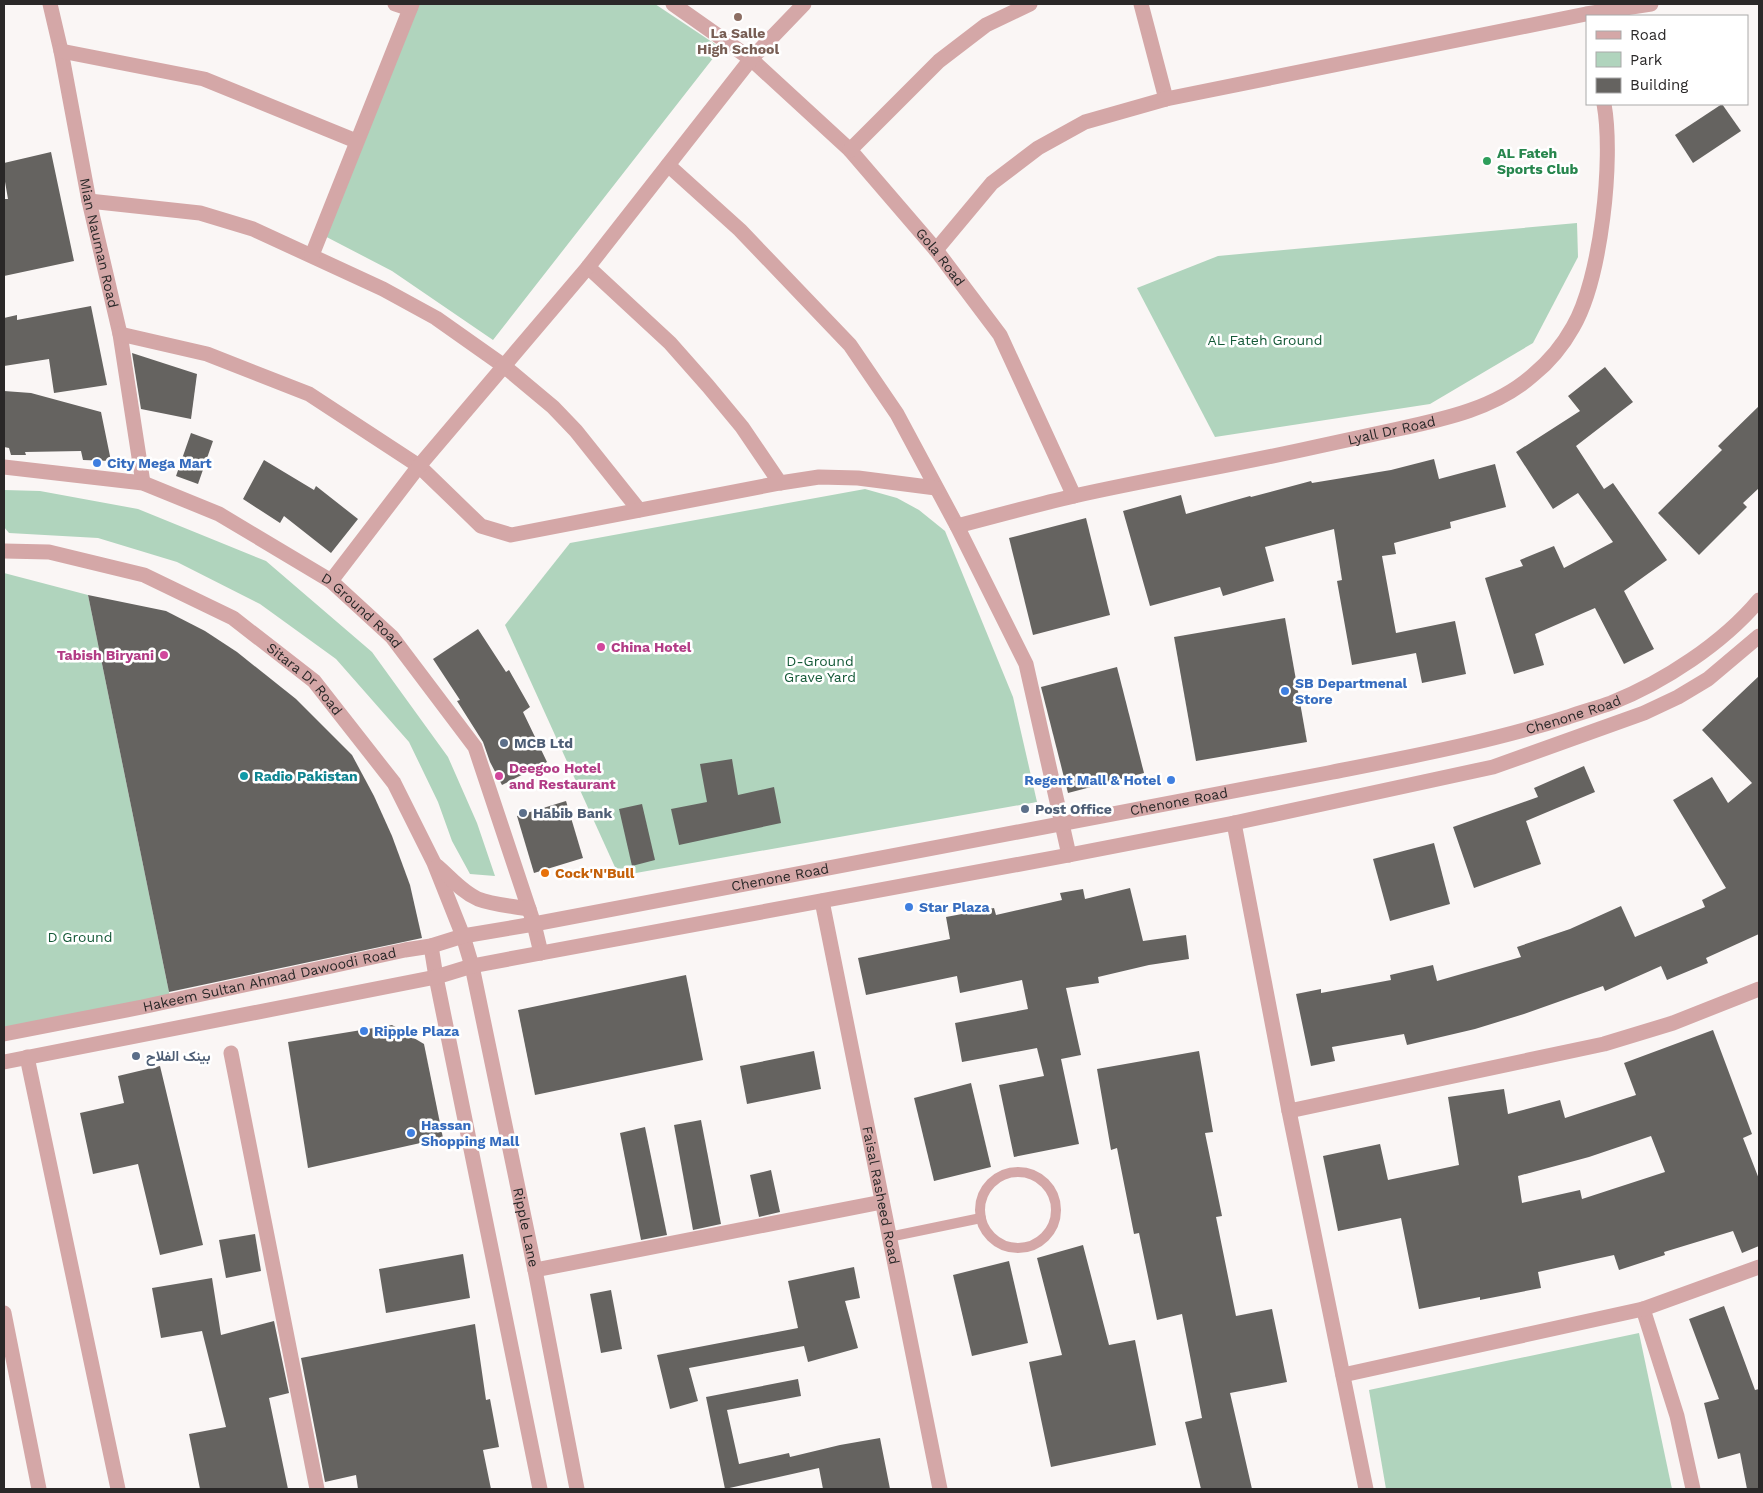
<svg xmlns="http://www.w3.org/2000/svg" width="1763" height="1493" font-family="'Work Sans',Vazirmatn,sans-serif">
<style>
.green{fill:#b0d4bd}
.building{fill:#656360;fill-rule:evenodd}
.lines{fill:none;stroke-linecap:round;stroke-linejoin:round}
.service{stroke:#d4a7a7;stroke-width:10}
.minor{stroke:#d4a7a7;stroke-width:15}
.tertiary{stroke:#d4a7a7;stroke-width:15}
.education-dot{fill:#8d6e63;stroke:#fff;stroke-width:2}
.leisure-dot{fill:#2e9e5b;stroke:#fff;stroke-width:2}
.shop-dot{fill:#3f7fe0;stroke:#fff;stroke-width:2}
.hotel-dot{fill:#d1479c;stroke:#fff;stroke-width:2}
.service-dot{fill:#5c6f8a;stroke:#fff;stroke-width:2}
.culture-dot{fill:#0f9aa8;stroke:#fff;stroke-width:2}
.food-dot{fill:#e8710a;stroke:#fff;stroke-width:2}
.labels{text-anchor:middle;stroke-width:5;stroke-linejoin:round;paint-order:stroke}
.education-label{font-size:14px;font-weight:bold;fill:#785e54;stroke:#fff}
.leisure-label{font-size:14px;font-weight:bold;fill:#27864d;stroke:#fff;text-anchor:start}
.street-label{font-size:14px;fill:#2a2828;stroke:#fff}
.park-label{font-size:14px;fill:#145937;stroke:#fff}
.shop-label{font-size:14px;font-weight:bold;fill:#366cbe;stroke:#fff;text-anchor:start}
.hotel-label{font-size:14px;font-weight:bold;fill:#b23c85;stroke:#fff;text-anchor:start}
.service-label{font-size:14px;font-weight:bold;fill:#4e5e75;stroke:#fff;text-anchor:start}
.culture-label{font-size:14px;font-weight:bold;fill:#0d838f;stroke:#fff;text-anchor:start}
.food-label{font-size:14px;font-weight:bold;fill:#c56008;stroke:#fff;text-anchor:start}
</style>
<rect width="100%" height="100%" fill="#faf6f5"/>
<g class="green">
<path d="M416,4h239l66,44 -228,292 -101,-69 -77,-40z"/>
<path d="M1577,223l1,34 -45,86 -103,61 -215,33 -78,-149 81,-32z"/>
<path d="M865,489l32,9 22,12 26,21 68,166 24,105 -418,74 -114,-251 65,-82z"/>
<path d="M4,490l36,1 98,18 128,52 106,91 76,105 29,66 18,53 -25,-2 -18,-33 -14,-39 -29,-60 -73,-83 -76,-55 -83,-42 -79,-24 -89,-5 -5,-6z"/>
<path d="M4,573l84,22 82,402 -166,33z"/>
<path d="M1639,1333l33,156h-286l-17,-99z"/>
</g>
<g class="building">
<path d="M1722,104l19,27 -48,32 -18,-28z"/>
<path d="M51,152l23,109 -70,15v-77h4l-4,-23v-13z"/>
<path d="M91,306l16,79 -53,8 -5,-34 -45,7v-48l13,-3v5z"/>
<path d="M132,353l65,21 -6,45 -50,-10z"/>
<path d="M1605,367l28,35 -57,44 28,43 9,-6 54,77 -43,31 30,58 -30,15 -29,-56 -60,26 9,31 -30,9 -29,-96 38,-12 -3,-6 34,-14 10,22 49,-26 -35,-49 -25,16 -37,-57 64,-41 -12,-15z"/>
<path d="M4,391l27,2 70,19 10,49 -28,-1 -2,-9 -56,1 1,3h-15l-2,-7 -5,-1z"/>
<path d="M1759,406v82l-16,15 4,4 -48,48 -41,-42 64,-63 -4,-4z"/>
<path d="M191,433l22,8 -15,43 -22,-8z"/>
<path d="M1434,459l5,20 56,-15 11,43 -56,15 1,6 -57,15 2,11 -14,2 14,77 59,-12 11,53 -44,9 -6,-30 -64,12 -15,-84 5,-1 -8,-51 -69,18 9,34 -51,15 -3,-9 -70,19 -27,-95 58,-16 5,19 64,-18 1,1 60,-16 1,2 79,-13z"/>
<path d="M264,460l50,30 2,-4 42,33 -27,34 -47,-37 -4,7 -37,-24z"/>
<path d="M1086,518l24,97 -77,20 -24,-97z"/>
<path d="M88,595l78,16 39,20 32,21 59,47 56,56 22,41 18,40 18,49 12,53 -253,54z"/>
<path d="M1285,618l22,124 -111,19 -22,-124z"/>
<path d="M478,629l28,43 3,-2 21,37 -7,5 24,50 -45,23 -12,-23 -7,-20 -26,-41 3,-1 -27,-41z"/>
<path d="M1117,667l27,106 -76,20 -27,-106z"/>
<path d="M1759,676v258l-53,24 2,5 -41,17 -6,-14 -56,25 -2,-5 -79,28 -49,15 -68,16 -3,-11 -72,13 3,14 -24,5 -15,-72 25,-5v4l70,-13 -1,-5 43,-10 4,16 84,-24 -4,-10 53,-18 51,-23 14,31 70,-30 -3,-7 24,-12 -53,-88 39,-23 16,26 24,-20 -50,-53z"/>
<path d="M732,759l6,36 36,-8 7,36 -102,22 -8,-36 36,-7 -7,-38z"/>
<path d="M1584,766l11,26 -69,29 15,43 -67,24 -21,-61 85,-30 -4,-9z"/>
<path d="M566,801l17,57 -49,15 -17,-57z"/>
<path d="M642,804l13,56 -23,6 -13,-57z"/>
<path d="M1434,843l16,61 -60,17 -17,-62z"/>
<path d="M1130,888l13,53 43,-6 3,24 -40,6 -51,12 1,6 -33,5 15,67 -20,4 18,85 -65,13 -15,-72 45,-9 -7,-28 -75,14 -7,-39 73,-14 -6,-29 -62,13 -3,-17 -91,19 -8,-37 92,-19 -4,-22 48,-9 2,7 66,-15 -2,-7 23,-4 2,10z"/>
<path d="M686,975l17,85 -168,35 -17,-85z"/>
<path d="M392,1025l32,19 19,94 -135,30 -20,-126z"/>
<path d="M1713,1030l39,104 -9,4 16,41v67l-17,7 -9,-22 -69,21 1,3 -46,15 -5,-15 -76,17 3,16 -61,12v-3l-61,12 -18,-91 -63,13 -15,-75 57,-12 8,36 71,-15 -11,-68 56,-8 4,25 52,-14 5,18 71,-23 -12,-32zM1651,1136l14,36 -83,27 -2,-9 -58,13 -4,-27 71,-19z"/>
<path d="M814,1051l7,38 -74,15 -7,-38z"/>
<path d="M1199,1051l14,81 -8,1 17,83 -6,1 20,99 36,-7 15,73 -57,11 22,96h-51l-16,-67 17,-4 -20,-104 -25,6 -18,-87 -5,1 -17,-86 -6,2 -14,-81z"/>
<path d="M160,1066l43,179 -43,10 -22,-91 -45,10 -13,-61 44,-10 -6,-27z"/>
<path d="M971,1083l20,84 -57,14 -20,-83z"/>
<path d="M701,1120l20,104 -28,6 -19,-105z"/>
<path d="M645,1127l22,108 -26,5 -21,-107z"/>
<path d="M771,1170l9,42 -21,5 -9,-42z"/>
<path d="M255,1234l6,37 -35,7 -7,-38z"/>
<path d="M1083,1245l26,100 26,-5 21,105 -105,22 -22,-105 33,-7 -25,-97z"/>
<path d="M463,1254l7,44 -84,15 -7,-44z"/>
<path d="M1009,1261l19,82 -56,13 -19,-81z"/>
<path d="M854,1267l6,31 -15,3 13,47 -50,14 -4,-16 -115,22 9,33 -28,8 -13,-54 141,-27 -10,-47z"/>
<path d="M212,1278l9,57 53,-14 15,72 -20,5 19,91h-88l-11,-55 37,-7 -24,-96 -41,7 -9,-50z"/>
<path d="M611,1290l11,59 -21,4 -11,-59z"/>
<path d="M1724,1306l31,84 4,-1v100h-12l-7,-36 -22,6 -14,-56 15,-4 -30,-80z"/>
<path d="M475,1324l11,76 4,-1 9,48 -16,3 8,39h-133l-2,-14 -31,7 -24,-124z"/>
<path d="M798,1379l3,17 -74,14 12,54 50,-11 1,4 50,-12 40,-7 10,51h-67l-4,-21 -94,21 -19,-92z"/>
</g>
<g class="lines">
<g class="service">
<circle cx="1018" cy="1210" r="38"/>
<path d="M889,1237l92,-19"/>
</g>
<g class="minor">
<path id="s1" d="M50,4l11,47 28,150 31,133 23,149"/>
<path d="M395,4l15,5"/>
<path id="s2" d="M673,4l78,55 99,91 86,100 64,85 74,161"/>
<path d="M1141,4l25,95"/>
<path d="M61,51l143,28 152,62"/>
<path d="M850,150l89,-89 47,-36 44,-21"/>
<path d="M668,165l72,65 110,115 47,69 60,112 69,138 43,191"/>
<path d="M89,201l111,12 53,16 130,60 53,29 68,48 49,41 23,24 63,79"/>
<path d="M936,250l56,-67 46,-35 47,-26 81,-23 420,-85 65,-10"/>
<path d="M312,255l100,-251"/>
<path d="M588,267l82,76 38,43 34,41 38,56"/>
<path d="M120,334l87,20 102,40 110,72 62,60 30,9 269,-52 39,-6 39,1 78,10"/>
<path id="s3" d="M957,526c39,-10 78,-21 117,-30 80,-18 161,-31 241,-49 28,-6 55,-12 83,-18 47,-10 98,-21 135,-54 16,-13 30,-30 40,-48 28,-48 41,-168 31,-223"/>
<path d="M331,581l88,-115 169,-199 163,-208 53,-55"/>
<path d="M1234,823l55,288 77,378"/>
<path id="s4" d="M822,901l118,588"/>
<path d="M231,1053l86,436"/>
<path d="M27,1057l91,432"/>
<path d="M1289,1111l315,-67 69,-21 86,-34"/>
<path d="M535,1270l347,-68"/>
<path d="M1643,1309l34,107 16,73"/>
<path d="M4,1313l35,176"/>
<path d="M1343,1375l300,-66 116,-42"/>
</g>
<g class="tertiary">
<path id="s5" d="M4,467l139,16 76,31 112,67 61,56 83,110 59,177 7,29"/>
<path id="s6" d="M4,551l45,1 95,23 89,43 81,63 80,102 40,80 29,73 9,30 63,304 42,219"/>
<path d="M437,866c13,11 25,26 41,33 16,6 34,7 51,10"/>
<path d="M431,946l5,31 104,512"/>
<path id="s7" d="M4,1034l138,-27 263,-57 26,-4 32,-10 71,-12 794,-151c81,-16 162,-31 240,-56 14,-5 29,-9 43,-14 53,-21 112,-60 148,-103"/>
<path d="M4,1062l432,-85 36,-11 69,-13 528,-98 165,-32 259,-56 151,-54 34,-16 30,-18 51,-43"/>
</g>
</g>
<circle class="education-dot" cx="738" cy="17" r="5"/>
<circle class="leisure-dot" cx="1487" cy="161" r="5"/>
<g class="shop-dot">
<circle cx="97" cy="463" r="5"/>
<circle cx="1285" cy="691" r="5"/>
<circle cx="1171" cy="780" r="5"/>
<circle cx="909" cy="907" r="5"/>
<circle cx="364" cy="1031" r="5"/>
<circle cx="411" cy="1133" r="5"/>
</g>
<g class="hotel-dot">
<circle cx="601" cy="647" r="5"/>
<circle cx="164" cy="655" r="5"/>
<circle cx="499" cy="776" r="5"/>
</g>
<g class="service-dot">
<circle cx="504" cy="743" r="5"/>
<circle cx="1025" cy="809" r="5"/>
<circle cx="523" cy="813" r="5"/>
<circle cx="136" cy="1056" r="5"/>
</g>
<circle class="culture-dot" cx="244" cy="776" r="5"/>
<circle class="food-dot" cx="545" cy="873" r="5"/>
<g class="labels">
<g class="education-label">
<text x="738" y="38">La Salle<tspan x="738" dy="16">High School</tspan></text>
</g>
<g class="leisure-label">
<text x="1497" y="158">AL Fateh<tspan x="1497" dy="16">Sports Club</tspan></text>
</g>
<g class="street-label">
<text dy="5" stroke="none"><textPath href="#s1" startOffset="244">Mian Nauman Road</textPath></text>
<text dy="5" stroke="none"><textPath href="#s2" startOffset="370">Gola Road</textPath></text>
<text dy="5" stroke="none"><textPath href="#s3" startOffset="445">Lyall Dr Road</textPath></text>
<text dy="5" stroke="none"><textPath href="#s5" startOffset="395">D Ground Road</textPath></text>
<text dy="5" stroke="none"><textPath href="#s6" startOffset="336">Sitara Dr Road</textPath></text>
<text dy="5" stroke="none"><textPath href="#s7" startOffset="1602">Chenone Road</textPath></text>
<text dy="5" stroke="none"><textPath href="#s7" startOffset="1198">Chenone Road</textPath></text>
<text dy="5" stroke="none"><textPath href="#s7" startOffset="792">Chenone Road</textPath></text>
<text dy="5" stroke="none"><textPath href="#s7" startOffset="271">Hakeem Sultan Ahmad Dawoodi Road</textPath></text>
<text dy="5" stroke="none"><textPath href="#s4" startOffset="300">Faisal Rasheed Road</textPath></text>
<text dy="5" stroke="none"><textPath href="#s6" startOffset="940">Ripple Lane</textPath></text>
</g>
<g class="park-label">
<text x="1265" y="345">AL Fateh Ground</text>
<text x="820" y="666">D-Ground<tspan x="820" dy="16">Grave Yard</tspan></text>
<text x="80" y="942">D Ground</text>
</g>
<g class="shop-label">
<text x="107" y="468">City Mega Mart</text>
<text x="1295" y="688">SB Departmenal<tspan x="1295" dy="16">Store</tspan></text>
<text x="1161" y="785" text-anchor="end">Regent Mall &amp; Hotel</text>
<text x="919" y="912">Star Plaza</text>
<text x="374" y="1036">Ripple Plaza</text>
<text x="421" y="1130">Hassan<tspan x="421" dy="16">Shopping Mall</tspan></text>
</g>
<g class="hotel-label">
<text x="611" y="652">China Hotel</text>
<text x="154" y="660" text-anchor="end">Tabish Biryani</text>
<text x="509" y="773">Deegoo Hotel<tspan x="509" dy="16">and Restaurant</tspan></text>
</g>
<g class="service-label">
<text x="514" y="748">MCB Ltd</text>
<text x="1035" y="814">Post Office</text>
<text x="533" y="818">Habib Bank</text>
<text x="146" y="1061">بینک الفلاح</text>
</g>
<g class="culture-label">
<text x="254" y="781">Radio Pakistan</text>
</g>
<g class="food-label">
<text x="555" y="878">Cock'N'Bull</text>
</g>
</g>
<rect width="1763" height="1493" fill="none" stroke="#2a2828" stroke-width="10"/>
<rect x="1586" y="15" width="162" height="90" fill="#ffffff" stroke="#aaa9a9"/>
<rect x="1596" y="31" width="25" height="8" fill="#d4a7a7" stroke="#aaa9a9"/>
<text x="1630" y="40" font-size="15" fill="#2a2828">Road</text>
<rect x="1596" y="52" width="25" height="15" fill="#b0d4bd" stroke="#aaa9a9"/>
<text x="1630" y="65" font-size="15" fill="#2a2828">Park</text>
<rect x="1596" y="78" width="25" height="15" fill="#656360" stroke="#aaa9a9"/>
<text x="1630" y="90" font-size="15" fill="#2a2828">Building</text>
</svg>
